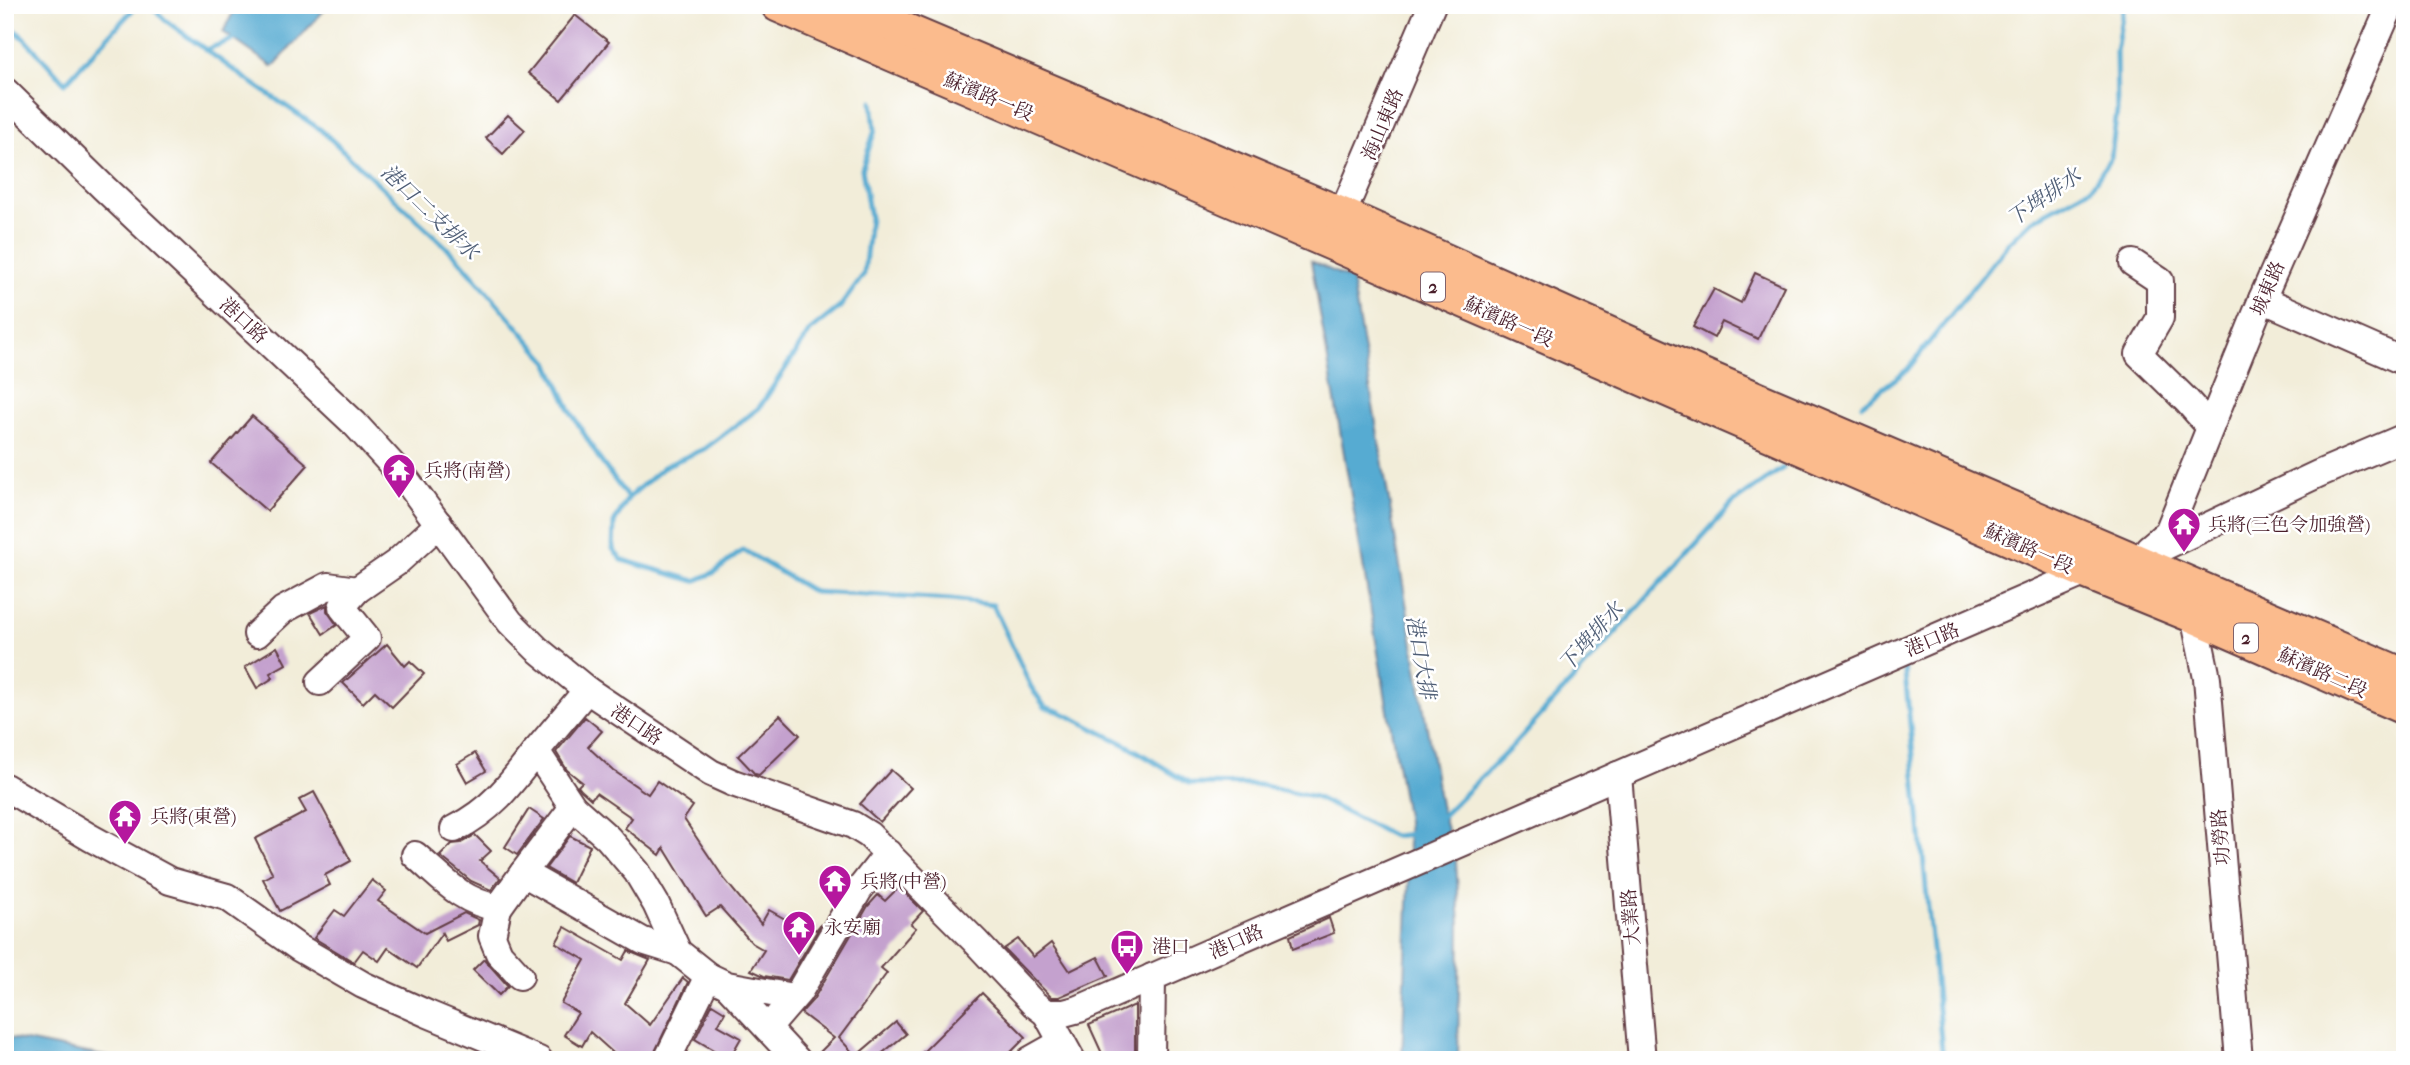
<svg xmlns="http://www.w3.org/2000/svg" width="2410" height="1065" font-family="'IM FELL French Canon','Noto Serif TC',serif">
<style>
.water{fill:#56abd2;stroke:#50657e;stroke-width:2}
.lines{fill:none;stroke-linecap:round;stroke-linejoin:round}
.stream{stroke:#56abd2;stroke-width:5}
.building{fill:#c4a1ce}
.minor-casing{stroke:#633e45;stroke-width:30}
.major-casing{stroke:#633e45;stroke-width:37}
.minor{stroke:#fff;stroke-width:26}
.major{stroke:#fbbb8d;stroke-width:33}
.labels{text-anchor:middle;stroke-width:5;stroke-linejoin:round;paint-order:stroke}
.shield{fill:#fff;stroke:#80626b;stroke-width:2}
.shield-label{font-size:18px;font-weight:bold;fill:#4a1f2b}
.street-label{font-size:19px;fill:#4a1f2b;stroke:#fff}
.poi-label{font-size:19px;fill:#4a1f2b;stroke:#fff;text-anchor:start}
.water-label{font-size:21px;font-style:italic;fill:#4f5e76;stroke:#fff}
</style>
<rect width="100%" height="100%" fill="#fff"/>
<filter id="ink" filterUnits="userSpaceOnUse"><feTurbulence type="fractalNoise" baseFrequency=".0143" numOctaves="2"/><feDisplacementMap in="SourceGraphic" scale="14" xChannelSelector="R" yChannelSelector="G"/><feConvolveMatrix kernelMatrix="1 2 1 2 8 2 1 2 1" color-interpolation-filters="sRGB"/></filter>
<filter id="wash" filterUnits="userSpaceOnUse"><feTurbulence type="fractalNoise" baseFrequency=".00686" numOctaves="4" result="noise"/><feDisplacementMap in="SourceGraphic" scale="28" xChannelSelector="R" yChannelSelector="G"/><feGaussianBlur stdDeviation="1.57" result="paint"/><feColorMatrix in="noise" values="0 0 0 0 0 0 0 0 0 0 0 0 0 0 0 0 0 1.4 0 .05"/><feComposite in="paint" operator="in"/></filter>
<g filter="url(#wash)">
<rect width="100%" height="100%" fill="#f2edd9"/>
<g class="water">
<path d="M237,5h92l-56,62 -50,-35z"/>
<path d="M1311,261l41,19 88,525 16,56 4,64 -2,135h-56l7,-182 -2,-56z"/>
<path d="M5,1037l119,23h-119z"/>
</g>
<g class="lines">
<g class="stream">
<path d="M150,5l15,15 74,54 82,56 137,128 90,104 23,50 29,48 28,38"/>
<path d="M5,22l19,16 41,45 72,-78"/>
<path d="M205,50l29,-11"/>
<path d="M872,101l3,29 -13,39 8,49 -6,56 -24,33 -30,24 -51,77 -55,41 -39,17 -37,32 -14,25 -1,26 9,11 73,21 20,-9 28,-22 71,42 137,8 42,5 38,82 14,20 16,5 69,35 60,37 70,1 55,12 78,39 20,-2"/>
<path d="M1862,404l45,-34 103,-129 21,-20 60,-33 20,-31 6,-46 -1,-60 8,-46"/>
<path d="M1904,663l39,397"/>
<path d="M1438,820l74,-73 221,-244 50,-35"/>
</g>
</g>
<g id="blocks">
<g class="building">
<path d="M575,15l34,27 -48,58 -33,-27z"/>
<path d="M508,115l17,15 -22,24 -17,-16z"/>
<path d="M1755,273l29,13 -26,53 -36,-17 -8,16 -21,-11 21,-38 27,14z"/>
<path d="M252,416l56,49 -41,46 -56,-48z"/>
<path d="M327,605v6l10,14 -14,9 -13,-21z"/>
<path d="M387,644l18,22 5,-5 14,13 -32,33 -17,-16 -12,12 -20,-20z"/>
<path d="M277,647l9,17 -16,9 3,5 -16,10 -12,-21z"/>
<path d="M780,715l20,20 -41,40 -4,-1 -17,-18z"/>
<path d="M585,717l17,14 -14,16 26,24 34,23 9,-13 36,25 -9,13 41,61 36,44 8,-14 27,15 2,-4 18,9 5,-6 -33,56 -24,-4 -13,-6 13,-20 -12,-7 -32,-36 -14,9 -42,-68 -4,7 -35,-27 7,-10 -36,-25 -5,6 -10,-9 -3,-4 4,-4 -15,-12 -11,-18z"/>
<path d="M475,753l11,18 -19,11 -10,-18z"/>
<path d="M891,770l20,18 -31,34 -20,-18z"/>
<path d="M314,792l37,69 -26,14 5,10 -50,26 -17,-32 10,-5 -18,-35 51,-27 -7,-12z"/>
<path d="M529,809l15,10 -27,36 -12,-8z"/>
<path d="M475,835l16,16 -11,10 20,17 -9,12 -20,-9 -31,-25 12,-12 9,-1z"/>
<path d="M570,836l20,10 -18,37 -26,-15z"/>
<path d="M372,880l14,11 -8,10 47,32 39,-20 15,7 -1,5 -32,16 -4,-8 -25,35 -29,-20 -9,13 -16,-11 -9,12 -40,-24 21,-28 9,6z"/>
<path d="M899,887l24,24 -12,13 5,4 -35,40 6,5 -48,65 17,18 40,-34 10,12 -32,26h-62l22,-22 -33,-25 12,-13 55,-94 10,-11 7,6z"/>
<path d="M1329,918l5,15 -41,16 -3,-13z"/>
<path d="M565,927l58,33 5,-9 22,9 -25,43 25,22 33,-47 5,4 -37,78h-30l-31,-28 -8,14 -18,-11 14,-22 -17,-10 24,-43 -29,-17z"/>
<path d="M1018,939l15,18 18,-14 19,28 28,-14 10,19 -49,21h-8l-47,-48z"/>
<path d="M484,959l24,27 -9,9 -26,-25z"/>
<path d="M982,993l44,44 -23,23h-88z"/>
<path d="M712,1004l13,8 -7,13 23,13 -12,21 -34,-20z"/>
<path d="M1135,1005v55h-30l-16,-35z"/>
</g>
</g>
</g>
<g filter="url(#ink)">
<use href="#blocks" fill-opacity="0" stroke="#633e45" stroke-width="2"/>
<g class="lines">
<defs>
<g id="minor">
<path d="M5,91l99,97 251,236 52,57 103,141 27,27 50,41 124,83 22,10 120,42 16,10 106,106 59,63 12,9h18l15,-4 1007,-437 48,-11 184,-87 87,-37"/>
<path d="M1335,231l97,-226"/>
<path d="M2133,263l27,18v37l-21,36 48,47 23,26"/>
<path d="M2262,299l143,63"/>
<path d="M2149,548l19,-16 94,-233 129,-294"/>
<path d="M2194,616l13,62 32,382"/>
<path d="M257,634l26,-24 45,-24 29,4"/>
<path d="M320,682l47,-44 -25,-31 15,-17 39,-27 43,-39"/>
<path d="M587,690l-51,61 37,56 35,31 29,34 19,32 22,48 30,24 19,9 66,12"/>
<path d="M1618,775l24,285"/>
<path d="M5,787l86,51 79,43 57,16 72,51 64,37 65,29 111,46"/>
<path d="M573,807l-50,66 120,68 35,11"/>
<path d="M454,829c38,-19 57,-45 82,-78"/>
<path d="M415,855c28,24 45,46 83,53l25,-35"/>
<path d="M498,908l-6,28 7,17 21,23"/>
<path d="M727,985l70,75"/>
<path d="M1046,1013l26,47"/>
<path d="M768,1028l31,-36 60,-102 29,-37"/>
<path d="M667,1060l41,-84"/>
<path d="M1030,1060l32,-18"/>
<path d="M1151,1060l1,-83"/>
</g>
<g id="major">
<path d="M778,5l551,237 757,330 108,44 211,92"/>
<path d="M846,5l497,210 356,159 706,302"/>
</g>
</defs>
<use href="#minor" class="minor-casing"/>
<use href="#major" class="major-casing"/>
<use href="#minor" class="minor"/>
<use href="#major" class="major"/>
</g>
</g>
<defs>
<symbol id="temple-pin" viewBox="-11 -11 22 30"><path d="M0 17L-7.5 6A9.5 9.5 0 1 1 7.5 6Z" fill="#b5179e" stroke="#fff"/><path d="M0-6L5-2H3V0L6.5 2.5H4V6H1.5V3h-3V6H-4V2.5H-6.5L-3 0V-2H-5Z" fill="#fff"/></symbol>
<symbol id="bus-pin" viewBox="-11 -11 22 30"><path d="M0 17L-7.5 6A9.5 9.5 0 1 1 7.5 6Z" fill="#b5179e" stroke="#fff"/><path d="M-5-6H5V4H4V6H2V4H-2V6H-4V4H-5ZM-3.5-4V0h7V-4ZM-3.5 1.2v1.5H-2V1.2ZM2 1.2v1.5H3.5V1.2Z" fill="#fff"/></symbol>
</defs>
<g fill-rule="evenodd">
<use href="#temple-pin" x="380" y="451" width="38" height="52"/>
<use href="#temple-pin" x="2165" y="505" width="38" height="52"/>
<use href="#temple-pin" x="106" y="797" width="38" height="52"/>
<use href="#temple-pin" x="816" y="862" width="38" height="52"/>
<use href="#temple-pin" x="780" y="908" width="38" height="52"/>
<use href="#bus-pin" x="1108" y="927" width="38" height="52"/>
</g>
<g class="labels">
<g class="shield">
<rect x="1421" y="272.5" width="24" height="29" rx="5"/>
<rect x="2234" y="623.5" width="24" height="29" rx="5"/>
</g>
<g class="shield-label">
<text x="1433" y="293">2</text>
<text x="2246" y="644">2</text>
</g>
<g class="street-label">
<text transform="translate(989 96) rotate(23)" y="7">蘇濱路一段</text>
<text transform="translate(1382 124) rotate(-67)" y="7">海山東路</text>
<text transform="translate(2267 288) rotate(-67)" y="7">城東路</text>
<text transform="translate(244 320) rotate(43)" y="7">港口路</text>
<text transform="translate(1509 321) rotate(24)" y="7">蘇濱路一段</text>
<text transform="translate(2029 548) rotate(24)" y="7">蘇濱路一段</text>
<text transform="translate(1932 639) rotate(-23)" y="7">港口路</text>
<text transform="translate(2323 672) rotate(24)" y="7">蘇濱路二段</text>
<text transform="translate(637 724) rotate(34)" y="7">港口路</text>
<text transform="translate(2220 837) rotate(-95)" y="7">功勞路</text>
<text transform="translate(1630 917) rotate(-95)" y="7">大業路</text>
<text transform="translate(1236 941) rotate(-24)" y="7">港口路</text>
</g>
<g class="poi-label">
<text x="424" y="477">兵將(南營)</text>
<text x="2208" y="531">兵將(三色令加強營)</text>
<text x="150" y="823">兵將(東營)</text>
<text x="860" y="888">兵將(中營)</text>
<text x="824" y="934">永安廟</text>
<text x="1152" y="953">港口</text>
</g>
<g class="water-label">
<text transform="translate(2044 197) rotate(-35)" y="7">下埤排水</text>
<text transform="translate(430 212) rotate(44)" y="7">港口二支排水</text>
<text transform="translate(1591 637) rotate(-48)" y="7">下埤排水</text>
<text transform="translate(1421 657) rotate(80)" y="7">港口大排</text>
</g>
</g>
<rect width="2410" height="1065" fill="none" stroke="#fff" stroke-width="28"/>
</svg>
